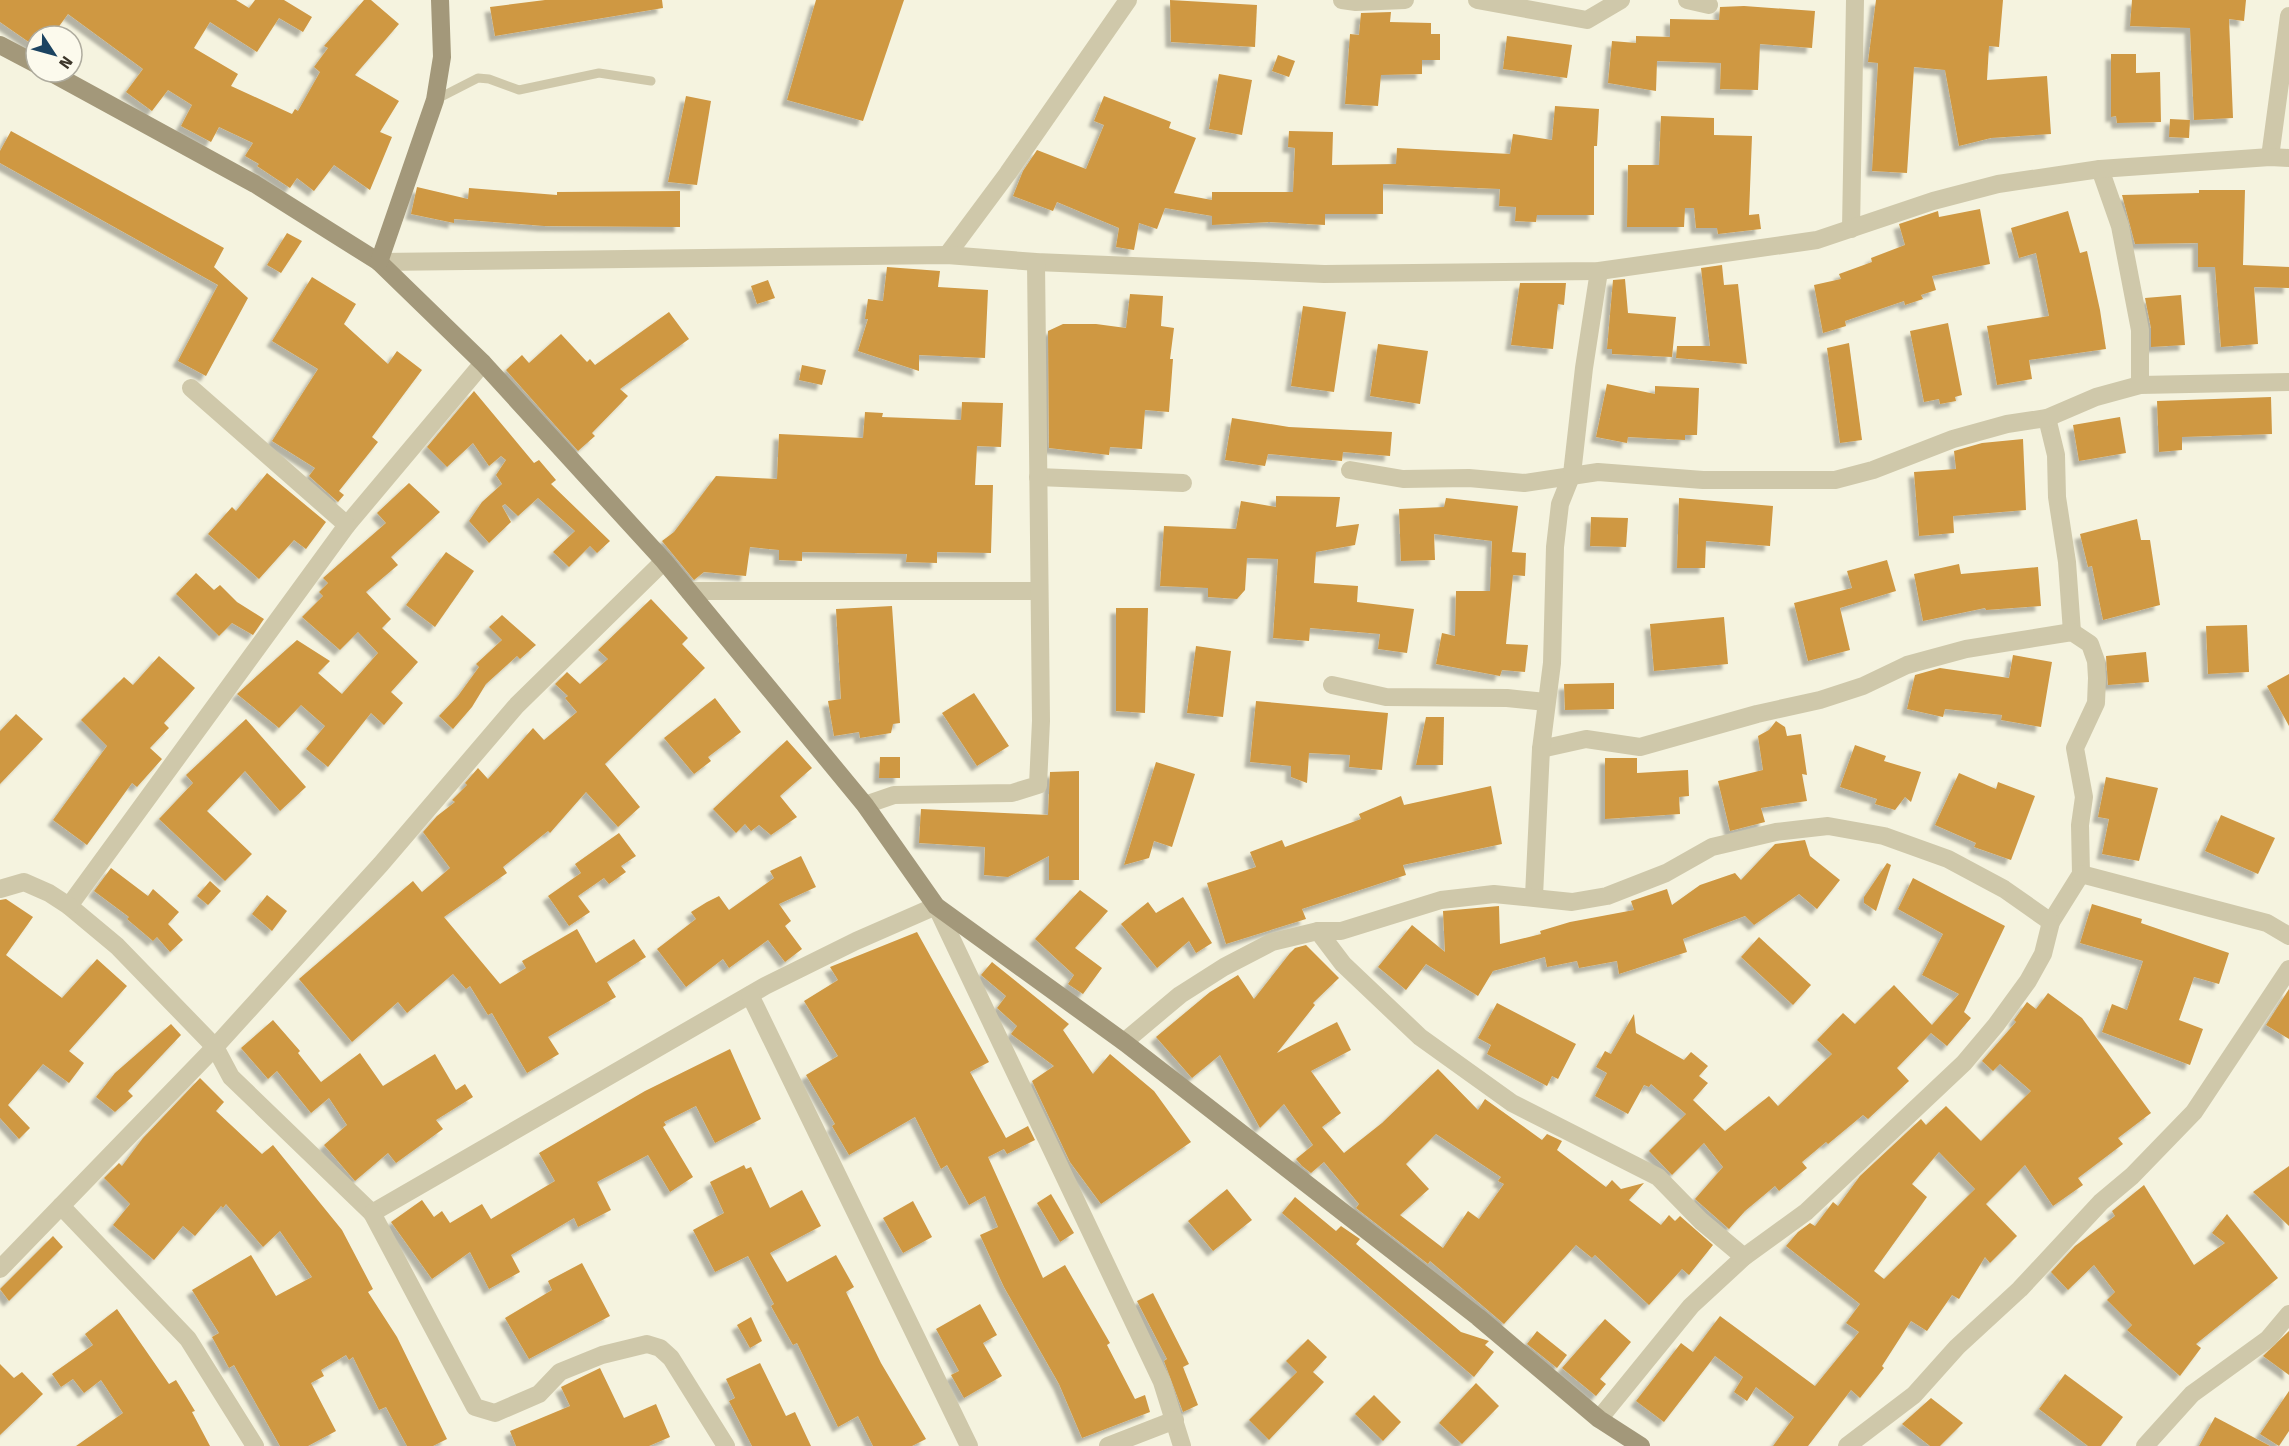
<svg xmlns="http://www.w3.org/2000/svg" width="2289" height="1446" font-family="'Fira Sans',sans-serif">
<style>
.building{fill:#cf9843;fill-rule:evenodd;filter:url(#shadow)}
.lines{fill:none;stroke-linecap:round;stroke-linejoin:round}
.lane{stroke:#cfc8aa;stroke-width:9}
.street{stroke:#cfc8aa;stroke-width:18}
.secondary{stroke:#a3987a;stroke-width:18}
</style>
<defs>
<filter id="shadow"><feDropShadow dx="-5.5" dy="5.5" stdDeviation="1.5" flood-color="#0004"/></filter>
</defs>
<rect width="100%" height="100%" fill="#f5f3df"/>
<g class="building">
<path d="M0,0h236l13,8 6,-8h29l28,17 -9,15 -24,-14 -22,34 -47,-30 -16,26 44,26 -7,12 61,28 3,-5 3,2 22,-39 -6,-5 14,-19 -4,-2 40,-46h7l28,24 -44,51 44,26 -19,31 12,5 -22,53 -36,-25 -20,26 -17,-13 -7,10 -33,-22 2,-2 -14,-8 8,-13 -34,-16 -8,15 -30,-16 11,-21 -24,-15 -16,21 -26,-19 17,-23 -75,-55 -16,22h-16v11l-36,-25z"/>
<path d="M545,0h117l1,8 -168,28 -5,-29z"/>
<path d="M816,0h88l-41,121 -76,-21z"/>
<path d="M1170,0l87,5 -2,42 -84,-5z"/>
<path d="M1876,0h127l-4,47 -10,-1 -2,34 60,-4 4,58 -60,4 -32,8 -14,-76 -31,-3 -7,106 -35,-2 6,-108 -10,-1z"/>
<path d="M2132,0h114l-2,21 -15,-2 4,99 -39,2 -4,-92 -60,-2z"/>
<path d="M1744,6l71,5 -3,37 -52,-4 -2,46 -38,-1 1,-26 -64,-2 -1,30 -48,-8 4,-42 24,2v-7l34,1v-18l49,1 1,-13z"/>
<path d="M1391,12l-1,10 41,1v11h9v26h-18v14l-41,1 -3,31 -33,-2 5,-70 9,1 2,-22z"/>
<path d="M1507,36l65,9 -5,33 -64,-9z"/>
<path d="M2111,54h25v19l24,-1 1,50 -44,1 -1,-7 -5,1z"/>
<path d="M1278,55l17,6 -6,16 -17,-6z"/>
<path d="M1219,74l33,6 -10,55 -33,-6z"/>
<path d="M686,96l25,5 -14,84 -29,-3z"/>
<path d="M1104,96l67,26 -2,6 27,10 -22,55 38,7v-8h81l2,-44 -7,-1 1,-16 44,1 -1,33 64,-1 1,-16 113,6 3,-20 39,6 3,-34 44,3 -2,37h-3v69h-57l-1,7 -21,-1 1,-14 -17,-1 1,-17 -117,-5v30h-58v11l-56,-3 -57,3v-9l-47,-8 -8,21 -18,-6 -5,27 -18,-3 3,-19 -62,-26 -4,9 -40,-15 10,-25 14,-21 49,19 18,-44 -10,-4z"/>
<path d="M1661,116l53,2v17l38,1 -3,79 10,-1 2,15 -43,5 -1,-6h-21l-2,-20h-9l-1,19h-57l1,-62h31z"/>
<path d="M2170,119l20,1 -1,18 -20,-1z"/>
<path d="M11,131l213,117 -10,19 34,31 -42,78 -28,-15 40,-76 -218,-122v-12z"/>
<path d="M417,187l51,12 1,-11 88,7v-3l123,-1v36l-136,-1 -90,-7v4l-43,-9z"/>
<path d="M2199,190h46l-2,75 46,2v21l-35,-1 4,57 -37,3 -6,-80h-17v-24l-63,1 -13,-49 77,-2z"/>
<path d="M1980,209l10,55 -58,12 4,14 -15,5 2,4 -18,6 -1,-4 -59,20 1,5 -23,7 -9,-48 27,-6 -2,-5 33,-12 -1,-4 34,-13 -6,-21 39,-13 1,6z"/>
<path d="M2068,211l12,42 7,-2 13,59 6,39 -77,11 3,19 -35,6 -10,-59 62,-10 -13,-63 -17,5 -8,-30z"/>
<path d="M287,233l15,8 -21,32 -14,-8z"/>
<path d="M1722,265l2,20 14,-1 9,80 -71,-6 1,-12h33l-9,-78z"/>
<path d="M887,267l53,4 -2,16 50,3 -3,68 -66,-3v16l-61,-20 10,-32h-3l3,-20 15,2z"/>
<path d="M312,277l44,27 -12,20 44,40 9,-13 25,19 -50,67 6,5 -39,49 5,4 -6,7 -29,-26 6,-8 -43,-27 46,-72 -46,-28z"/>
<path d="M1625,279l3,34 48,4 -4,40 -60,-3v-5h-5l6,-69z"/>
<path d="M768,280l7,18 -18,6 -6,-18z"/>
<path d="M1520,283h46l-2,22 -6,-1 -5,45 -42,-4z"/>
<path d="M1130,294l33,2 -2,30 13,2 -4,31h3l-4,53 -24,-2 -3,39 -32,-2 -1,8 -60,-7 -1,-117 15,-7h33l30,4z"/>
<path d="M2181,295l4,50 -34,2v-19l-6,-30z"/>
<path d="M1303,306l43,6 -12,80 -43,-6z"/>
<path d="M669,312l20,27 -69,50 8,7 -36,37 3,3 -17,15 -72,-81 16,-15 7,8 32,-29 26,28 3,-3 5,6z"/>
<path d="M1948,323l14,72 -7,2 1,4 -16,3 -1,-5 -15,3 -14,-71z"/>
<path d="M1849,343l13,97 -22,3 -13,-95z"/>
<path d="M1378,344l50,7 -8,53 -50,-8z"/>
<path d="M802,365l24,5 -4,15 -23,-5z"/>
<path d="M1607,384l48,10v-8l44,2 -2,47h-12v5l-57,-3 -1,6 -31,-6z"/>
<path d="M474,391l60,72 5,-3 17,20 -5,4 59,57 -13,12 -7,-7 -21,21 -16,-15 22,-21 -37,-33 -20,18 -13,-12 -3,2 9,16 -22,21 -20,-22 13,-19 20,-18 -6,-9 10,-15 -5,-4 -12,10 -16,-23 -26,24 -20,-20z"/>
<path d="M2271,397l1,37 -90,3v13l-23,2 -2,-51z"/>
<path d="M962,402l41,1 -2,44 -24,-1 -2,39h18l-2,68 -54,-1v11l-31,-1 1,-8 -105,-2v9l-23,-1v-10l-29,-3 -4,29 -42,-4 -10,8 -32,-39 12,-9 42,-56 61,3 2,-45 84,4 2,-26 18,1 -1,4 79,3z"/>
<path d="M2120,417l6,36 -47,8 -6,-36z"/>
<path d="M1232,418l57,9 103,5 -2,24 -47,-4 -1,9 -74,-7 -3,12 -40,-6z"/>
<path d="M2023,439l3,71 -73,6 1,17 -35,3 -5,-64 42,-3 -2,-18 28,-8z"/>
<path d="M267,473l59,49 -20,27 -12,-9 -35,39 -51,-45 24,-27 4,4z"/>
<path d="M409,483l31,29 -49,45 7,8 -32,27 25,27 -9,9 36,34 -27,30 12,11 -19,22 -13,-12 -43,54 -22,-18 19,-23 -24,-21 -22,23 -42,-34 60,-54 33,21 -12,12 24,21 36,-41 -20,-21 -18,18 -38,-33 21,-21 -4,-4 9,-9 -5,-5 63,-55 -9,-10z"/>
<path d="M1276,496l64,1 -4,30 23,-3 -4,21 -39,7 -2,31 44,3 -1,16 57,7 -7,44 -29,-4 2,-15 -70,-6 -1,13 -36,-3 5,-79 -31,-1 -2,32 -8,9 -29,-2v-9l-48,-2 4,-60 72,3 5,-28 35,6z"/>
<path d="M1446,498l72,8 -6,46 14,1 -1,23 -12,-1 -7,69 22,1 -3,27 -23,-2 -2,6 -64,-12 6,-31 13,3 1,-45h34l2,-50 -58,-7 1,26 -34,1 -2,-52 45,-2z"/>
<path d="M1679,498l94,8 -3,40 -64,-5 -1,27h-28z"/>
<path d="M1591,517l37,1 -2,29 -36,-1z"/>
<path d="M2137,519l4,21h9l10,65 -57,15 -11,-54 -4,1 -8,-33z"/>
<path d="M446,552l28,19 -39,56 -29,-22z"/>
<path d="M1887,560l9,31 -56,17 10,42 -42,11 -14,-58 58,-15 -5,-17z"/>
<path d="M1959,564l2,10 77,-7 3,39 -55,4 -1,-2 -62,13 -9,-47z"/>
<path d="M196,573l18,17 6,-5 17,17 27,17 -11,16 -21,-12 -13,13 -43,-42z"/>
<path d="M651,599l37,39 -6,6 23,24 -100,96 35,43 -22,20 -32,-35 -36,41 -2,-2 -45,36 4,6 -63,44 56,67 26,-16 -4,-7 55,-32 19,34 38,-24 12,18 -39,25 9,15 -68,40 11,17 -32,19 -35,-60 -4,2 -18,-29 -4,3 -13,-15 -46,39 -9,-11 -46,40 -53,-63 114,-98 9,11 28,-24 -27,-36 14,-16 18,-14 -3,-2 15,-15 -2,-2 13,-15 10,11 45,-51 11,12 33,-28 -12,-14 3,-2 -13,-12 12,-12 13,12 28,-25 -10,-9z"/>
<path d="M892,606l8,117 -7,1 -2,9 -31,5 -1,-6 -25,4 -6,-35 13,-2 -5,-90z"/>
<path d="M1116,608h32l-3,105 -29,-2z"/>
<path d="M502,615l34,30 -16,14 -3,-3 -31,28 -14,23 -19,22 -14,-13 19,-20 21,-29 -3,-3 26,-24 -13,-13z"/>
<path d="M1724,617l4,47 -74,7 -4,-47z"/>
<path d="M2247,625l2,47 -41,2 -2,-48z"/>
<path d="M1196,646l35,5 -8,66 -36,-4z"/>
<path d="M2146,652l3,30 -41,3 -2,-29z"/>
<path d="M2013,655l39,7 -11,65 -40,-7 1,-5 -57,-6 -2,8 -36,-8 8,-34 25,-7 69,10z"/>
<path d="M159,656l36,32 -31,35 5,5 -19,20 12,11 -25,28 -5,-4 -45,62 -34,-25 54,-74 -26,-26 43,-43 9,8z"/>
<path d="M2289,674v52l-22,-40z"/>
<path d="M1614,683v26l-49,1 -1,-26z"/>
<path d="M974,693l35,53 -32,20 -35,-53z"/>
<path d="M715,698l26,34 -33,25 3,4 -17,13 -30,-36z"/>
<path d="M1256,701l132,12 -6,57 -33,-3 1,-12 -41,-2 -2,30 -16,-6v-11l-41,-4z"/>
<path d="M16,714l27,25 -43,45v-53z"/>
<path d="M1426,717h18l-1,48h-27z"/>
<path d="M246,719l60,68 -26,24 -35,-40 -38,40 45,43 -27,27 -66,-62 34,-36 -7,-8z"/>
<path d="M1776,721l9,6 2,9 14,-2 6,41 -5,-1 5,27 -46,7 4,14 -35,9 -12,-50 45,-11 -5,-34 11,-6z"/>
<path d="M787,740l25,28 -32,28 17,21 -26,18 -12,-10 -8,6 -6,-7 -9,9 -23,-24z"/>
<path d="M1855,745l31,11 -2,5 37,11 -10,30 -6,-5 -10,13 -20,-6 2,-5 -37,-12z"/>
<path d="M880,757h20v21h-21z"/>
<path d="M1605,758h32v15l51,-3 1,26 -10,1 1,17 -75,5z"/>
<path d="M1156,762l39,12 -23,73 -18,-6 -5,17 -25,7z"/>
<path d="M1079,771v109h-30v-24l-41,21 -24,-2 1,-28 -66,-4 2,-34 127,6 2,-43z"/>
<path d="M1959,773l37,16 2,-7 37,14 -24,64 -37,-13 2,-4 -41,-18z"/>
<path d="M2106,777l52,11 -19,73 -37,-7 7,-35 -11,-2z"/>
<path d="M1491,786l11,58 -99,21 3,10 -104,34 4,10 -80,25 -19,-61 49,-16 -6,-15 32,-12 3,7 76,-28 -2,-5 42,-18 3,9z"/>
<path d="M2221,815l54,23 -17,36 -53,-23z"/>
<path d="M619,833l17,23 -15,10 5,6 -17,12 -5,-6 -26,18 12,16 -21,14 -21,-30 33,-23 -6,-9z"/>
<path d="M1805,840l5,16 30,24 -23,29 -18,-15 -45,31 -9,-9 -62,23 4,13 -68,22 -2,-13 -38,7 -2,-7 -30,6 -2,-10 -52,14 -15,25 -52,-32 -20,26 -28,-23 34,-42 33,27 -2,-41 56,-5 1,38 41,-10 -1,-3 30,-9 64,-12 -3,-9 36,-12 5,16 28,-20 35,-12 6,7 34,-36z"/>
<path d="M801,856l15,31 -37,17 12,17 -6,5 17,23 -17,13 -17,-22 -39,28 -6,-9 -37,28 -29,-38 39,-30 -5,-7 16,-10 12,-6 10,14 45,-32 -4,-7z"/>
<path d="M1887,863l4,2 -15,46 -12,-8v-6z"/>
<path d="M111,868l37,28 5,-7 26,23 -11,12 15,16 -13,12 -13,-15 -4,4 -26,-22 2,-2 -35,-26z"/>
<path d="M1913,878l92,48 -41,86 7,6 -24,28 -16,-13 -34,35 12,13 -41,38 -5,-4 -35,29 -2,-2 -24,20 5,6 -28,23 -4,-5 -30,25 -16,18 -34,-30 28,-32 -19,-24 -32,32 -23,-24 37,-37 -35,-30 -2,3 -5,-2 -16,29 -33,-18 12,-23 -11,-6 9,-16 6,3 23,-40 2,19 48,27 7,-8 17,14 -9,10 9,7 -15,17 32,31 44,-35 9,10 54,-52 -15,-14 26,-27 12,11 39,-39 38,40 27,-31 -37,-19 21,-41 -45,-25z"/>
<path d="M210,881l11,10 -13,14 -11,-9z"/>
<path d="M1080,890l28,21 -33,37 27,20 -19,26 -15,-10 6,-9 -39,-36z"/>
<path d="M267,895l20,16 -15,20 -20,-17z"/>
<path d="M1183,897l29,46 -16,10 -7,-12 -32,27 -36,-44 27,-22 8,11z"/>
<path d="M6,899l27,18 -27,38 56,43 35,-39 30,27 -58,65 15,12 -15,20 -26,-19 -35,41 22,23 -11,11 -19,-21v-218z"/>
<path d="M2092,904l50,15 -1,4 88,30 -10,31 -25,-7 -15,43 24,9 -13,36 -88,-33 10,-28 15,6 16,-49 -63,-18z"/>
<path d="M917,932l72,130 -19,10 36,66 22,-12 7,14 -28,14 -3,-5 -16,8 55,121 22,-13 45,78 -3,2 28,54 10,-4 5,17 -68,26 -23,-54 -55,-97 -24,-52 18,-8 -13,-31 -16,9 -22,-40 -6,4 -26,-52 -66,38 -17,-29 3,-2 -29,-49 32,-19 -34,-55 34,-21 -8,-13z"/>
<path d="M1759,937l52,48 -18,20 -52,-48z"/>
<path d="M1306,945l33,33 -26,25 2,2 -38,48 60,-31 14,28 -40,21 30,42 -19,14 22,26 38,-30 56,-54 40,41 7,-11 57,41 5,-6 15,7 -5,9 49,37 6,-7 9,9 23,-6 -15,17 32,25 8,-10 6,6 5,-5 33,29 -24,30 -7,-6 -33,36 -54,-50 -3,3 -16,-13 -72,79 -74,-63 -2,3 -72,-56 3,-4 -35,-42 -13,11 -9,-7 -6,-7 17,-14 -29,-41 -24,24 -40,-73 -28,23 -36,-41 54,-45 28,-17 16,24 36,-46 5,-5zM1436,1134l65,43 -3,4 6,3 -25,35 -11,-8 -25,37 -43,-33 29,-26 -23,-25z"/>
<path d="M992,962l77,62 -6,6 30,44 17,-20 44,37 37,51 -90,62 -31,-42 -38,-81 22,-15 -43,-32 6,-8 -20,-18 9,-12 -25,-21z"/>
<path d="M2289,989v50l-23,-14z"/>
<path d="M2048,993l34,25 69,95 -33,25 5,6 -45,34 5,7 -30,21 -28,-41 -39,39 31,32 -27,27 -5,-6 -26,42 -7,-4 -25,36 -16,-10 -29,45 2,2 -24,30 -9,-8 -43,56h-35l21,-29 -38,-30 -9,14 -13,-9 9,-15 -28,-21 -51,66 -28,-21 45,-58 12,9 27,-36 95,70 44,-54 -13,-9 14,-19 -74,-58 12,-14 12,-9 5,3 18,-24 5,4 22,-30 61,-57 5,6 20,-19 35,35 50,-50 -31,-27 -7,7 -11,-10 34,-39 -2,-2 13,-18 9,7zM1939,1152l36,37 -91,90 -10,-8 53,-74 -15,-13z"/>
<path d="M1497,1003l79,41 -18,35 -6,-3 -5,10 -60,-32 4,-9 -13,-7z"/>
<path d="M273,1020l27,31 -2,2 23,29 39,-29 23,33 52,-32 21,36 9,-6 8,13 -37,23 7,9 -47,34 -8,-10 -33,28 -31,-36 23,-20 -18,-27 -18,15 -34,-42 -9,8 -27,-31z"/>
<path d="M171,1024l10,11 -53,56 5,5 -18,16 -19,-15 19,-24z"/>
<path d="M730,1049l31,70 -46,24 -19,-37 -32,16 2,3 -3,2 30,50 -23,15 -22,-37 -51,27 14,28 -33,17 -4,-9 -63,37 9,17 -31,17 -19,-37 -38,27 -41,-57 31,-22 12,17 8,-6 8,12 32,-19 9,15 64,-38 -16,-28 106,-62z"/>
<path d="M200,1078l24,24 -8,9 46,43 11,-9 69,85 31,59 -5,3 29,45 50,102 -14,7h-26l-21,-39 -7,3 -26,-53 -4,3 -3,-5 -25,15 3,6 -13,7 25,48 -28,15h-28l-46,-81 -5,3 -17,-31 7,-4 -27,-43 59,-35 25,41 36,-19 -32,-46 -17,16 -37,-43 -3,4 -2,-2 -26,30 -12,-10 -29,34 -41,-35 17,-21 -26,-26 15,-15 3,3 21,-28z"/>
<path d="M744,1165l2,4 5,-2 19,41 32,-18 19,36 -51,27 17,29 49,-27 18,32 -8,5 35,71 45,76 -14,7h-39l-15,-30 -20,11 -41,-84 -4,2 -22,-39 3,-2 -26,-48 -33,16 -22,-42 31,-17 -14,-31z"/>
<path d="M2289,1166v60l-36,-34z"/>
<path d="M2144,1185l50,80 31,-22 -13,-10 15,-19 51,64 -82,66 5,4 -21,28 -53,-46 5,-5 -25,-25 8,-8 -21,-27 -26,25 -17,-18 24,-26 40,-30 -3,-5z"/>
<path d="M1227,1189l25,31 -39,31 -25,-30z"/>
<path d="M1051,1194l23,39 -14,9 -23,-39z"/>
<path d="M1295,1197l41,34 5,-5 19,13 -4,5 105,88 28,9 -4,4 9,7 -20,25 -192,-164z"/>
<path d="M913,1201l19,36 -29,16 -20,-35z"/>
<path d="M53,1236l10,11 -54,54 -9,-12z"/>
<path d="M582,1263l28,53 -81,43 -24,-41 47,-28 -4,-9z"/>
<path d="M1153,1293l36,71 -6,3 15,38 -15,7 -19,-51 3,-2 -30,-58z"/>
<path d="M980,1304l17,31 -14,8 19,33 -38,22 -13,-23 8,-4 -23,-42z"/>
<path d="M117,1309l52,75 7,-4 19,31 -3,1 18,34h-134l47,-33 -22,-33 -17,13 -11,-14 -12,8 -9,-13 41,-29 -8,-11z"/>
<path d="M751,1317l11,24 -12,7 -13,-23z"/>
<path d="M1605,1319l26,23 -31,37 6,5 -10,12 -34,-28z"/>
<path d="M1537,1331l30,24 -10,13 -30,-24z"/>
<path d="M2289,1331v44l-26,-19z"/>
<path d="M1308,1339l19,18 -14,15 11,10 -55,58 -20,-20 48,-48 -11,-11z"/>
<path d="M760,1363l26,53 9,-4 16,34h-59l-23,-45 6,-3 -9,-19z"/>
<path d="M0,1364l14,14 8,-6 21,22 -43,41z"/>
<path d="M600,1368l24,50 32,-14 14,33 -21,9h-133l-6,-15 60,-25 -9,-19z"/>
<path d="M2065,1374l58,43 -22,29h-13l-49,-37z"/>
<path d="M1476,1383l23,23 -37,38 -23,-21z"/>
<path d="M2289,1391v40l-10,15 -19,-12z"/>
<path d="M1374,1395l27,27 -18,19 -28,-27z"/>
<path d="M1931,1398l32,25 -23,23h-10l-28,-22z"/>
<path d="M2215,1417l55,29h-71z"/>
</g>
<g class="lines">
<path class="lane" d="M435,100l43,-22 11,1 30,11 80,-17 52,8"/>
<g class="street">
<path d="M1342,0l14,2 49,-2"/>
<path d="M1477,0l110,20 34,-20"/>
<path d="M1687,0l22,5"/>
<path d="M2270,157l19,-141"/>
<path d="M2100,169l20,57 20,104v55"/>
<path d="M1851,229l4,-229"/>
<path d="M947,255l61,-82 120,-173"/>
<path d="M379,262l568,-7 89,7 288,12 275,-3 218,-31 116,-39 65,-17 102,-15 170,-12 19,1"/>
<path d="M483,363l-136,162 -278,381 48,40 98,101 16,30 141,136 393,-227 91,-45 80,-35 226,476 20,64"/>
<path d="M191,388l156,137"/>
<path d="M2047,418l9,37 1,42 10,65 5,70"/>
<path d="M1350,470l53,9 66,-1 55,5 74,-11 105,8h132l38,-10 80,-31 54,-15 40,-6 49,-21 44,-12 149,-3"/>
<path d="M1038,477l145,6"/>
<path d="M689,591h350"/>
<path d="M1332,685l54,12 121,1 39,4"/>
<path d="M1541,749l45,-10 54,8 117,-33 63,-14 43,-14 44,-21 59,-16 106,-17 18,12 6,17 1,17 -1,25 -21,45 9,49 -4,28 1,49 -30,48 -8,32 -15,27 -32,44 -32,38 -158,149 -62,45 -53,49 -92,113"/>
<path d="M865,805l29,-10 118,-2 26,-8 3,-64 -5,-459"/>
<path d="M2081,874l186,49 22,13"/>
<path d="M0,889l24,-7 25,11 20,13"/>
<path d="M1534,896l7,-147 11,-86 3,-116 5,-43 12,-30 12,-106 15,-97"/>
<path d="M1318,931l25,33 77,73 92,66 146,74 43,44 43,36"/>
<path d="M750,995l219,451"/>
<path d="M1124,1042l56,-47 44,-28 48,-25 46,-11h23l100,-31 53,-6 78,8 35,-6 59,-23 46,-26 64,-15 52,-6 56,10 64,23 56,30 47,33"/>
<path d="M61,1206l127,133 67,107"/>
<path d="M372,1213l103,194 20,6 44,-19 21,-22 42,-17 45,-11 13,4 11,10 55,88"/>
<path d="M0,1269l215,-222 166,-183 136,-159 147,-144"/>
<path d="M1108,1446l67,-26"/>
<path d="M1847,1446l67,-51 43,-48 63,-58 81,-87 31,-26 62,-64 95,-143"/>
<path d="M2145,1446l47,-52 76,-55 21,-25"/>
</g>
<g class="secondary">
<path d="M0,45l36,19"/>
<path d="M50,72l205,112 124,78 104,101 181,198 201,244 71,101 188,136 354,275 121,102 42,27"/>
<path d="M379,262l56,-162 7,-43 -2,-57"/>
</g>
</g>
<g transform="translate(54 54) rotate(126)"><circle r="28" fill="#fcfaed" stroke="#afac9f" stroke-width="1.5"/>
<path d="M0-4.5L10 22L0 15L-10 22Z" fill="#1b4361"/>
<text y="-9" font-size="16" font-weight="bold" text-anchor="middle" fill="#3c362a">N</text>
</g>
</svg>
